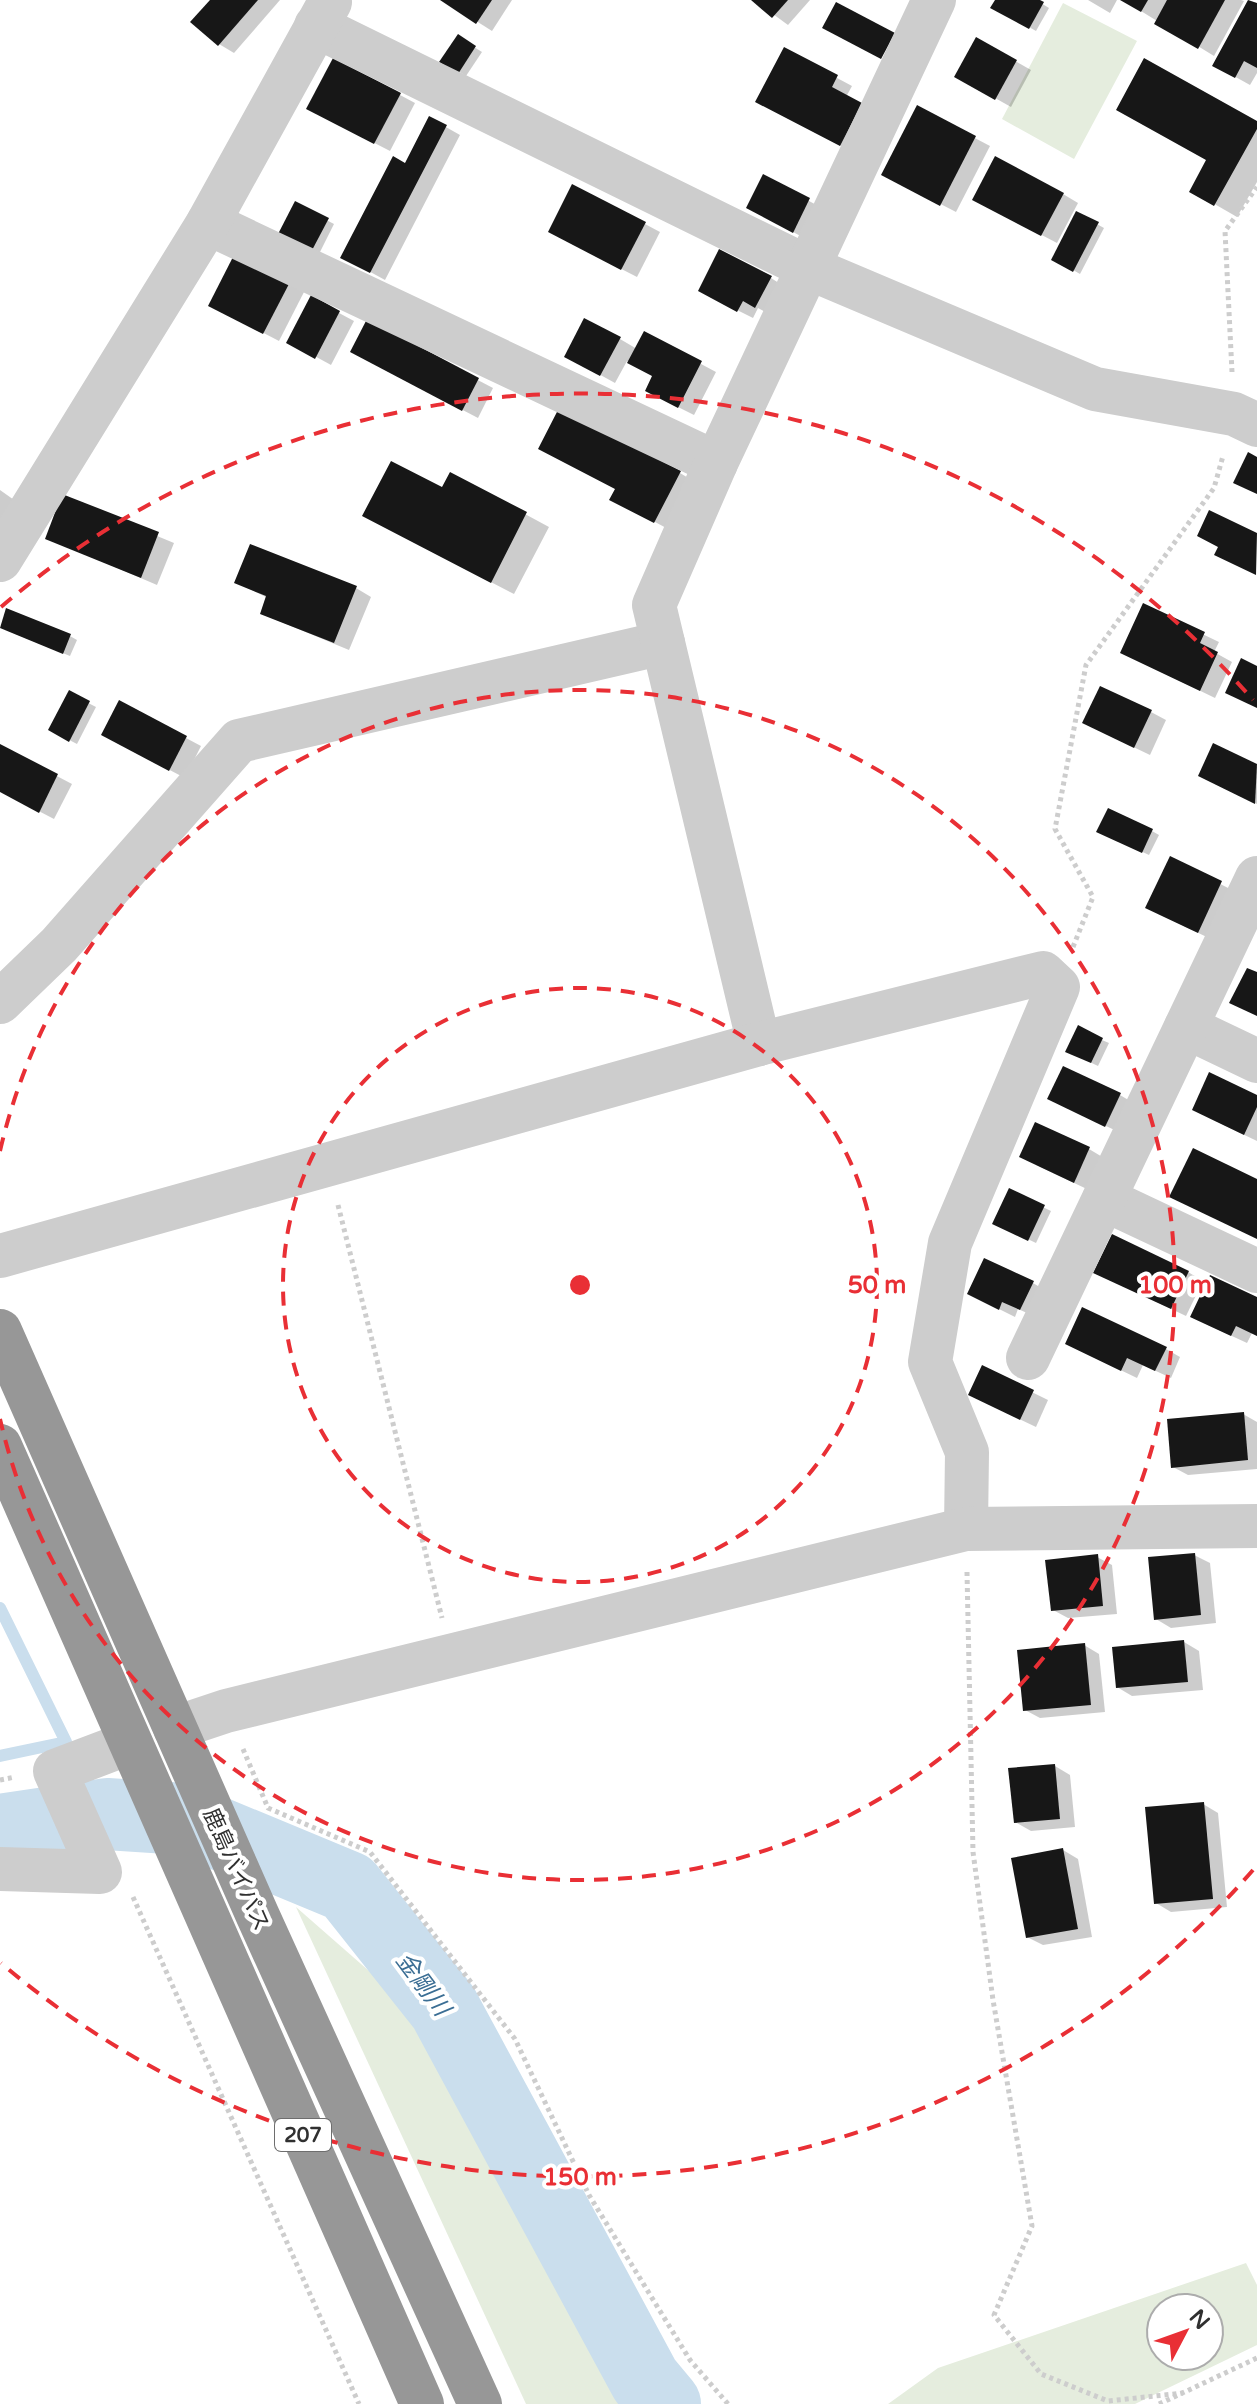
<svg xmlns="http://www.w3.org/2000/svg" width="1257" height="2404" font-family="'Varela Round','Noto Sans JP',sans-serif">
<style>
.green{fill:#e5edde;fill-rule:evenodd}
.shadow{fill:#0003}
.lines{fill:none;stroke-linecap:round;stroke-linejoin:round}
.stream{stroke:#cadeed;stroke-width:12}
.river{stroke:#cadeed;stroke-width:72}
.building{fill:#171717}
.path{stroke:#cdcdcd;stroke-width:5;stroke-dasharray:4 4;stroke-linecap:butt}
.minor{stroke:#cdcdcd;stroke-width:44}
.highway{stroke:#979797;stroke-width:44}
.ring{fill:none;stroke:#e92f35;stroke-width:4;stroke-dasharray:14 10}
.labels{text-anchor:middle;stroke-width:8;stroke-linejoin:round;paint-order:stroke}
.shield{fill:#fff;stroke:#6e6e6e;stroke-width:2}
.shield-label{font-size:20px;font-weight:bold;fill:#303030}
.street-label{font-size:22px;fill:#303030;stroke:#fff}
.water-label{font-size:24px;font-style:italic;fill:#3b6e94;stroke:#fff}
.centre{fill:#e92f35;stroke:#fff;stroke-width:4}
.ring-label{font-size:24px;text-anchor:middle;font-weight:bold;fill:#e92f35;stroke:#fff;stroke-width:8;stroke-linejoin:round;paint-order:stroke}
</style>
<rect width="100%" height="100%" fill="#fff"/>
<g class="green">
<path d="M1063,3l74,38 -63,118 -72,-40z"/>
<path d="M296,1907l105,92 223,405h-98z"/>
<path d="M1246,2263l11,22v60l-122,59h-247l50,-36zM1161,2308h48v48h-48z"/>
</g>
<g class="shadow">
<path d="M212,0h68l-46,53 -15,-9z"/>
<path d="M443,0h69l-20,31z"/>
<path d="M754,0h56l-22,25z"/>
<path d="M997,0h39l13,8 -13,23 -43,-24z"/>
<path d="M1088,0h29l-7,13z"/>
<path d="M1123,0h118l3,1 -30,55z"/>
<path d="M1257,6v67l-7,12 -36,-20z"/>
<path d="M458,37l24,15 -16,24 -24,-15z"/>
<path d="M977,39l54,31 -20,37 -55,-31z"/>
<path d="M785,50l67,36 -6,11 30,16 -21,40 -83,-43z"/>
<path d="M400,95l15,8 -25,48 -66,-34z"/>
<path d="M918,108l72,38 -34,66 -58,-30z"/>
<path d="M430,118l30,17 -75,145 -42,-23 63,-91z"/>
<path d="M1257,123v59l-20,35 -45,-26z"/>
<path d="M764,177l60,32 -16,31 -45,-24z"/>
<path d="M1063,194l15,9 -21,40 -67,-35z"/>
<path d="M296,204l38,20 -16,32 -38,-20z"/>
<path d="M1077,213l27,15 -24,46 -26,-15z"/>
<path d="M645,224l15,8 -23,45 -72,-37z"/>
<path d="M236,256l68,36 -25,49 -54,-28z"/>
<path d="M771,278l14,9 -14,28 -13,-7 -5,10 -38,-19z"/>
<path d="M311,298l43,23 -23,44 -42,-23z"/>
<path d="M367,322l126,66 -15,30 -111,-58z"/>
<path d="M645,334l71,38 -22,43 -32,-16 -8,-23 -27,-15 -12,22 -49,-27 54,-17 17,10z"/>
<path d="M680,473l15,9 -25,48 -43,-23z"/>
<path d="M451,474l98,53 -35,67 -127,-66 56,-38z"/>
<path d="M0,490l24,17 -24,35z"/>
<path d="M63,497l111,46 -17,42 -110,-47z"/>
<path d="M237,583l119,5 15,9 -22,53 -87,-36 6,-16z"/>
<path d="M1144,606l75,36 -5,10 18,10 -17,36 -93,-45z"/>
<path d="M8,631l62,5 7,4 -7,16z"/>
<path d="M69,693l27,14 -19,37 -27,-14z"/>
<path d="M1151,712l15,8 -16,35 -50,-24z"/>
<path d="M186,738l15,8 -16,32 -67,-35z"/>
<path d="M0,746l72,38 -18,35 -54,-28z"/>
<path d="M1214,746l43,21v37l-42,-20z"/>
<path d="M1152,831l7,4 -10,20 -43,-20z"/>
<path d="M1171,859l65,33 -23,48 -50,-24z"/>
<path d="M1102,1040l7,3 -11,23 -23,-11z"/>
<path d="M1120,1095l15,9 -14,29 -56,-26z"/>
<path d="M1257,1097v44l-48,-23z"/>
<path d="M1089,1149l15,9 -15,32 -53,-25z"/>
<path d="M1010,1191l41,20 -15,32 -34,-16z"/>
<path d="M1188,1272l15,9 -17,35 -90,-43z"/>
<path d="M1033,1283l15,9 -12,25 -18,-8 -3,8 -30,-15z"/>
<path d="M1257,1299v37l-5,-3 -5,10 -39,-18z"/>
<path d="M1166,1349l14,8 -9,21 -28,-13 -6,13 -54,-26z"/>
<path d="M983,1368l65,32 -12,27 -50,-24z"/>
<path d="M1243,1414l14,8v47l-69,6 -15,-8z"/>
<path d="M1194,1555l16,8 6,60 -45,5 -15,-9z"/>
<path d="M1097,1557l15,8 5,49 -49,4 -15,-8z"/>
<path d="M1184,1642l15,9 4,39 -71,6 -15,-9z"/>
<path d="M1084,1645l15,9 6,58 -65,6 -15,-8z"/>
<path d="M1055,1766l15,9 5,52 -44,4 -16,-9z"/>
<path d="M1203,1804l15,9 9,94 -56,5 -15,-9z"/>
<path d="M1063,1850l15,9 14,78 -49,8 -16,-8z"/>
</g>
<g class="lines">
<g class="stream">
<path d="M0,1608l66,134 -66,14"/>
<path d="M87,1780l20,34"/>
</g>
<path class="river" d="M0,1830l107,-16 77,5 164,68 96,121 201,372 20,24"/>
</g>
<g class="building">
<path d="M210,0h48l-40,46 -28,-24z"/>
<path d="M440,0h52l-16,24z"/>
<path d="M751,0h37l-16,18z"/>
<path d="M995,0h45l4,2 -15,27 -39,-21z"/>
<path d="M1120,0h28l-7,12z"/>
<path d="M1167,0h58l-27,49 -44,-25z"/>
<path d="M1248,0l9,3v65l-13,-7 -9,17 -23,-12z"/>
<path d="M836,2l59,31 -14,26 -59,-31z"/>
<path d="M458,34l18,12 -18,28 -19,-12z"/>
<path d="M976,37l41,23 -22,40 -41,-23z"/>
<path d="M784,47l54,28 -6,12 30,16 -22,43 -85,-44z"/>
<path d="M333,58l68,35 -27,51 -68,-35z"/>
<path d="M1144,58l113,63v8l-43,77 -25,-14 17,-32 -90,-50z"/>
<path d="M917,105l59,31 -36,70 -59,-31z"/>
<path d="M429,116l18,9 -77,148 -30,-15 53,-102 12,7z"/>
<path d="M995,156l69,37 -23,43 -69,-36z"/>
<path d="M763,174l47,24 -17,35 -47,-25z"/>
<path d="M572,184l74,38 -25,48 -73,-38z"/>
<path d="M295,201l34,17 -19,36 -33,-18z"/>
<path d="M1076,211l23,11 -26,50 -22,-12z"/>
<path d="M719,249l53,27 -17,32 -12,-7 -6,11 -39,-21z"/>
<path d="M235,253l55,29 -27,52 -55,-28z"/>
<path d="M311,295l29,16 -25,48 -29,-16z"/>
<path d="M584,318l37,19 -21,39 -36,-19z"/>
<path d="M367,319l112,59 -17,33 -112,-59z"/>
<path d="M644,331l58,30 -24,47 -33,-17 7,-15 -25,-13z"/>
<path d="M559,408l122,63 -27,52 -45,-23 6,-11 -77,-40z"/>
<path d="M1248,452l9,5v37l-24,-11z"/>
<path d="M391,461l51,26 8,-15 77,40 -36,71 -129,-67z"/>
<path d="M62,494l97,38 -18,46 -96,-39z"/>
<path d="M1209,510l48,23 -1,42 -42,-20 4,-8 -21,-11z"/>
<path d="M250,544l107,42 -23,57 -74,-29 6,-18 -32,-13z"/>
<path d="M1143,603l62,29 -5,11 18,9 -18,39 -80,-38z"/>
<path d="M6,608l65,26 -8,20 -63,-26z"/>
<path d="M1241,658l16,8v42l-32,-15z"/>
<path d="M1100,686l52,24 -18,38 -52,-25z"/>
<path d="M69,690l21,11 -21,41 -21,-12z"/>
<path d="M119,700l68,36 -18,35 -68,-36z"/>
<path d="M1213,743l44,21 -2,40 -57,-28z"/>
<path d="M0,744l58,30 -19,39 -39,-21z"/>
<path d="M1108,808l45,21 -11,24 -46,-21z"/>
<path d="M1170,856l52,25 -24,52 -53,-25z"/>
<path d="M1247,968l10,4v44l-28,-13z"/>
<path d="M1078,1025l25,13 -12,25 -26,-11z"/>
<path d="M1063,1066l58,27 -16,34 -58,-28z"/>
<path d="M1209,1072l48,23v12l-13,28 -52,-25z"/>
<path d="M1035,1122l55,25 -16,36 -55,-26z"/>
<path d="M1193,1148l64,31v60l-88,-42z"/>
<path d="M1009,1188l36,17 -17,36 -36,-17z"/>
<path d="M1112,1234l77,37 -18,38 -78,-36z"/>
<path d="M984,1258l50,23 -14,29 -18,-8 -3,8 -32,-16z"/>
<path d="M1210,1275l47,22v39l-21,-10 -5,10 -41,-19z"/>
<path d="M1082,1307l85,40 -12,24 -28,-13 -6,13 -56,-27z"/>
<path d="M982,1365l52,25 -14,30 -52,-25z"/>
<path d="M1244,1412l4,48 -77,8 -4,-49z"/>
<path d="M1195,1553l6,62 -47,5 -6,-63z"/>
<path d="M1098,1554l5,52 -52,5 -6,-51z"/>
<path d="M1184,1640l4,42 -72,6 -4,-41z"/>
<path d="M1085,1643l6,62 -68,6 -6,-61z"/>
<path d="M1055,1764l5,55 -46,4 -6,-55z"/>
<path d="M1204,1802l9,97 -59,5 -9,-97z"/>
<path d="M1063,1848l15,81 -52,9 -15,-80z"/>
</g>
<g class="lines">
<g class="path">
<path d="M1232,372l-7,-141 32,-44"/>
<path d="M1073,947l20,-50 -38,-68 31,-164 128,-177 9,-32"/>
<path d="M338,1205l104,413"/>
<path d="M967,1572l6,280 20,148 39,226 -38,89 47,59 67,27 75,-8"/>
<path d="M243,1749l25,59 102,44 145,187 74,156 101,165 38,44"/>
<path d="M0,1780l15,-3"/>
<path d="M133,1897l226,507"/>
<path d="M1159,2404l98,-46"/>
</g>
<g class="minor">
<path d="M316,26l493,242 286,121 139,25 23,11"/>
<path d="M208,223l508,240"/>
<path d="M0,560l208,-337 122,-221"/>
<path d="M0,1002l59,-57 180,-204 424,-98"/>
<path d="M1186,1027l71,34"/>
<path d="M759,1044l-105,-439 62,-142 218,-463"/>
<path d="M1104,1199l153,72"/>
<path d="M0,1256l759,-212 284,-71 15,14 -108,256 -20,119 37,90 -1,77"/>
<path d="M1028,1358l229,-480"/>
<path d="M175,1728l51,-17 740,-182 291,-3"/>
<path d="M0,1869l100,3 -45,-101 74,-28"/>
</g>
<g class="highway">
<path d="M0,1331l257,583 223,490"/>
<path d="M0,1446l422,958"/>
</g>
</g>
<g class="ring">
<circle cx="580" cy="1285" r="297"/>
<path d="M0 1151A595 595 0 1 1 0 1419"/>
<path d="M1253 1870A892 892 0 0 1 1 1963M1 607A892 892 0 0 1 1253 700"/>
</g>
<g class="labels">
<rect class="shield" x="275" y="2119" width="56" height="32" rx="6"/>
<g class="shield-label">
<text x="303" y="2142">207</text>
</g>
<g class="street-label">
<text transform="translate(237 1869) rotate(66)" y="8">鹿島バイパス</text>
</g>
<g class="water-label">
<text transform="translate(423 1984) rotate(53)" y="8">金剛川</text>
</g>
</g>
<circle cx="580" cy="1285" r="12" class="centre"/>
<g class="ring-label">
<text x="877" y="1293">50 m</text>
<text x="1175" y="1293">100 m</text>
<text x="580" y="2185">150 m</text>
</g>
<g transform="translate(1185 2332) rotate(49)"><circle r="38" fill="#ffffff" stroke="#acacac" stroke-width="2"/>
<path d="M0-6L14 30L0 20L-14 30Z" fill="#e92f35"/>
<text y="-12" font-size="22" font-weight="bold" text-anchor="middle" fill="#303030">N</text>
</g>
</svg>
